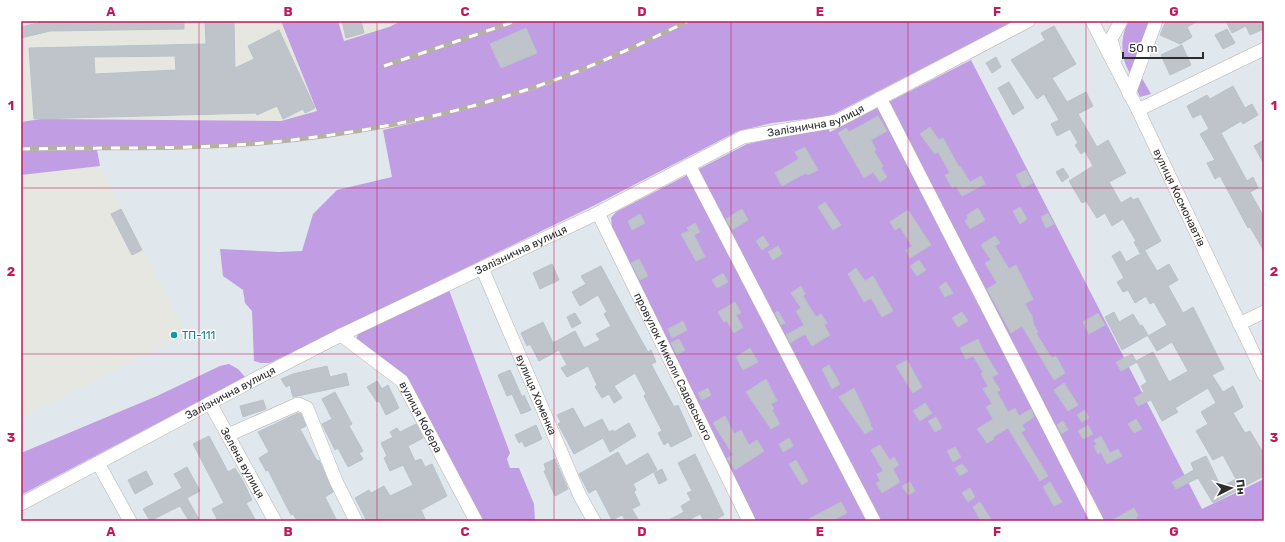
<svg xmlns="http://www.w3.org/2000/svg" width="1285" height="542" font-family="Rubik,sans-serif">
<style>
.industrial{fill:#e6e7e0}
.green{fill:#c19de4}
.building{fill:#bfc4ca;stroke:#b9c2ca;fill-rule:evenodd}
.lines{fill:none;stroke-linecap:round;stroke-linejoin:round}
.minor-casing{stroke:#b9b5ad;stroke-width:14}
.minor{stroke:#fff;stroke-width:13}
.rail-casing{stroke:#b7b1a2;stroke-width:4.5}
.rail{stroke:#fff;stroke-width:3;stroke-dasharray:9;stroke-linecap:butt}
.grid{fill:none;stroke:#c2185b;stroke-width:1;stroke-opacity:0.55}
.culture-dot{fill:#0f9aa8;stroke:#fff;stroke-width:1.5}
.labels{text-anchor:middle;stroke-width:3;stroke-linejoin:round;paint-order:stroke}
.street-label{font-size:11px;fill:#2d2d2d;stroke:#fff}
.culture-label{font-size:11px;fill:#0d838f;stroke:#fff;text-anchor:start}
.neatline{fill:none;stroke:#c2185b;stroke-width:1.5}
.grid-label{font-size:13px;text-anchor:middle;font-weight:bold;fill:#c2185b}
</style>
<rect width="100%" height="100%" fill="#e0e8ee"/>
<g class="industrial">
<path d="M21,21h260l36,90 -36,10 -240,-2 -20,3z"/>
<path d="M338,21h63l-12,6 -45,14z"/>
<path d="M100,166l87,168 -166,84v-243z"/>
</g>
<g class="green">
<path d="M281,21h57l6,20 45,-14 12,-6h284c-44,21 -89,42 -135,59 -74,28 -156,45 -234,56 -97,13 -197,11 -295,12v-26l20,-3 240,2 36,-10z"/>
<path d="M692,21h322l-184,95 -58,7 -34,8 -143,74 -325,158h-9l-7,-2 -2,-50 -7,-8 -2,-13 -20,-14 -3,-27 59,3 23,-1 11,-37 24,-24 55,-13 -9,-47c56,-13 112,-27 167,-46 48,-18 95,-41 142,-63z"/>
<path d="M1129,21h23l-19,49 -3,3c-10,-15 -10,-38 -1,-52z"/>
<path d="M971,60l231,449 62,-30v42h-512l-140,-294 -1,-9 5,-6 131,-68 80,-17 3,5z"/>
<path d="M1139,73l12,21 -11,3 -5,-11z"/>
<path d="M97,150l3,16 -79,9v-24z"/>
<path d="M449,290l61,163 -3,6 3,9h9l15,36 1,17h-56l-75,-142 -48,-39 2,-6z"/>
<path d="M229,364l9,5 7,8 -224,118v-42l136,-57 63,-30z"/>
</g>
<g class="building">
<path d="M46,21h138v8l-134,2 -29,7v-11z"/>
<path d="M205,21h29l1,47 19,-9 -6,-13 31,-16 36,78 -10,5 -2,-4 -20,10 -6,-13 -20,9 -1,-2 -222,6 -5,-71 177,-4zM175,56l1,14 -81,4 -1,-17z"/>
<path d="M342,21h19l3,12 -18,5z"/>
<path d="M1166,21h32l-11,6 5,10 -12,7 -20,-9z"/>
<path d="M1226,21h38v8l-14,6 -4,-9 -14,7z"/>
<path d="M1054,26l22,38 -24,14 15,24 19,-10 7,14 -15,8 19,33 11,-7 18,33 -17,9 12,21 10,-6 2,3 5,-2 23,43 -21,12 -6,-11 2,-1 -13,-22 -11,7 -7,-13 -8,5 -11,-17 -4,2 -13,-22 24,-15 -8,-15 -4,3 -6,-9 3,-2 -8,-14 -13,7 -6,-12 8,-4 -15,-26 -7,5 -26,-39 34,-20 -4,-7z"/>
<path d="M526,28l11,25 -36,15 -11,-24z"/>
<path d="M1227,29l8,14 -12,6 -8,-14z"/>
<path d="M1182,45l9,20 -21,10 -9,-20z"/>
<path d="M996,57l5,10 -9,6 -6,-10z"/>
<path d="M1009,82l15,26 -11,7 -15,-27z"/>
<path d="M1233,86l12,22 7,-4 6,11 -15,9 -2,-3 -20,12 26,48 6,-4 5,11 -8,4 14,25v34l-14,-24 -2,1 -28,-52 -5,3 -8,-16 8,-3 -15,-26 9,-5 -8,-15 -8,4 -6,-12 20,-11 3,4z"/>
<path d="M878,116l9,15 -16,9 5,10 -2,1 9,15 -2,2 6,9 -7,5 -7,-10 -9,6 -26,-45 8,-5 3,4z"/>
<path d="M930,127l9,13 4,-2 16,29 1,-1 10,16 11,-6 4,8 -23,12 -6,-10 -4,2 -7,-13 5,-2 -12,-21 -3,2 -15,-20z"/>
<path d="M1264,140v24l-10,-18z"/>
<path d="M805,147l13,23 -10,5 -2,-2 -24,13 -7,-13 24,-14 -4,-7z"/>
<path d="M1063,168l6,9 -7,5 -6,-10z"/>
<path d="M1026,170l7,13 -10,5 -7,-13z"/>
<path d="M825,202l16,23 -8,5 -15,-23z"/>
<path d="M1020,207l7,12 -7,5 -7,-13z"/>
<path d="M978,208l7,12 -15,9 -5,-8 3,-3 -1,-3z"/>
<path d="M121,209l21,41 -10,5 -21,-41z"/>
<path d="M742,209l6,11 -16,10 -6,-11z"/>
<path d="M908,210l23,35 -21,13 -4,-8 6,-4 -12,-19 -5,3 -5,-8z"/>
<path d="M1048,213l6,11 -8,4 -5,-11z"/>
<path d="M640,214l5,9 -13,7 -4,-9z"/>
<path d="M695,223l5,9 -6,3 11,22 -9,4 -15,-27 8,-3 -2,-3z"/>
<path d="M763,236l6,9 -7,5 -6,-9z"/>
<path d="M995,236l5,7 -5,3 14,23 7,-4 17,34 -8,5 7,12 2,9 4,7 -2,1 13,21 3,4 4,-2 9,17 -11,7 -32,-54 -11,7 -24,-44 10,-6 -12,-20 6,-3 -10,-15z"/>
<path d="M778,246l4,8 -9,6 -5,-8z"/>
<path d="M1120,251l6,11 19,-11 12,20 12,-7 9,16 -10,6 15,27 10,-6 31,62 -12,6 11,17 10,-6 10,21 -10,6 12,20 5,-2 14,23v22l-51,27 -15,-25 -22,11 -4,-7 22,-12 -3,-7 15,-7 15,31 15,-8 -13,-24 -10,5 -17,-29 12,-7 -7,-12 15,-9 -8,-15 -33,20 3,4 -16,9 -11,-21 -13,6 -4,-8 10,-6 -3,-6 6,-4 -10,-20 -16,9 -5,-9 16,-8 4,7 17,-9 16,30 19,-11 -16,-29 -15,9 -9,-15 19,-11 -13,-23 -4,2 -4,-8 -11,7 -7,-13 -5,2 -6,-10 7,-4 -12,-22z"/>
<path d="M639,259l9,17 -8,4 -9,-17z"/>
<path d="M919,260l7,10 -9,6 -7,-10z"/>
<path d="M552,264l7,16 -19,9 -7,-16z"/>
<path d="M601,266l34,63 13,23 3,-2 5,12 -5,2 23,43 4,-2 14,31 -21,11 -3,-5 -4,3 -6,-12 4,-2 -18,-35 2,-2 -11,-21 -21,13 8,12 -8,5 -5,-9 -7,4 -7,-11 2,-2 -9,-19 -21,11 -6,-9 6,-3 -8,-15 -20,11 -9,-17 -3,2 -6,-13 22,-11 10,21 22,-12 9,17 16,-8 -4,-6 15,-8 -7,-12 3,-2 -9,-17 -18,11 -8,-14 14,-8 -5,-8z"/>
<path d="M856,268l9,13 8,-5 20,35 -11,6 -11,-19 -7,4 -16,-28z"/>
<path d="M723,273l5,9 -11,6 -5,-8z"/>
<path d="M946,282l7,11 -8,4 -6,-10z"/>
<path d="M801,286l4,8 -2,2 13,21 5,-3 6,9 -3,2 6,10 -18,11 -7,-12 -15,9 -4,-8 18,-10 -8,-14 5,-3 -10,-15z"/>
<path d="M735,302l6,11 -5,2 7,12 -9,6 -7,-12 -3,1 -6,-10z"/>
<path d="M778,311l7,12 -4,2 -6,-12z"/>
<path d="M962,312l6,9 -10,6 -6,-9z"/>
<path d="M1114,312l5,10 14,-8 7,12 2,-1 6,10 -26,15 -17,-33z"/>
<path d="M575,313l6,10 -9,5 -5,-11z"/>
<path d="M1098,313l7,12 -16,9 -6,-12z"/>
<path d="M683,321l4,9 -15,8 -4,-9z"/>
<path d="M679,339l6,11 -8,5 -6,-12z"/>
<path d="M978,339l5,11 15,24 -6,3 8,13 -3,2 11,20 7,-4 4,8 12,-7 3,8 -12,8 3,5 -4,2 27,44 -8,5 -32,-53 -15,9 1,2 -7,4 -10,-14 16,-10 -7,-12 6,-3 -9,-15 5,-3 -7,-12 2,-2 -10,-16 -7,3 -6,-11z"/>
<path d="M750,348l8,14 -15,8 -7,-13z"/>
<path d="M907,360l15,27 -9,6 -17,-27z"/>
<path d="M829,365l11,19 -8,5 -10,-20z"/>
<path d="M327,366l3,11 16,-4 3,12 -56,12 -3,-12 -4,2 -5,-8 12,-5z"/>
<path d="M510,370l12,27 2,-2 7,15 -10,4 -9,-20 -5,2 -9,-21z"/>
<path d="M766,379l11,22 -6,3 3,5 -2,1 8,14 -9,5 -25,-37z"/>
<path d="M377,381l5,8 6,-4 11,23 -13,7 -7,-14 -2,1 -10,-15z"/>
<path d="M1064,383l14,22 -10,6 -14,-21z"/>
<path d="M708,388l3,7 -9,5 -4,-7z"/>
<path d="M854,388l17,36 -1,1 3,4 -8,5 -26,-37z"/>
<path d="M335,392l17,32 -3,2 14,25 -4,2 4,6 -15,8 -10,-19 -3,2 -13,-26 10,-5 -10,-20z"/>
<path d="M263,400l3,9 -23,8 -3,-11z"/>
<path d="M925,403l7,10 -12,8 -7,-10z"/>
<path d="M573,408l11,20 18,-9 7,13 4,-2 1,2 15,-9 7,13 -26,16 -7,-14 -29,16 -16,-30 3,-2 -4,-7z"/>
<path d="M1085,410l4,8 -7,4 -5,-7z"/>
<path d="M298,413l3,1 5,12 -6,3 17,32 2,-1 14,32 -8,5 12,24h-40l-4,-7 -2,1 -23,-45 -2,1 -7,-13 10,-6 -11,-20z"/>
<path d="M725,416l9,18 7,-4 8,15 8,-5 7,11 -29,19 -8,-12 6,-3 -20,-32z"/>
<path d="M936,417l6,11 -7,4 -7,-11z"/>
<path d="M1136,419l6,10 -8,4 -6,-9z"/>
<path d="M1063,421l5,9 -7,4 -4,-9z"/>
<path d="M416,424l7,14 -15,8 7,15 6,-2 4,8 7,-3 15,32 -26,14 5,11h-59l-12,-23 14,-8 2,3 13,-7 6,10 23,-11 -10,-20 -13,6 -6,-13 3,-2 -6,-13 12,-6 -3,-5 7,-4 3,4z"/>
<path d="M536,425l6,14 -17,8 -3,-6 -3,2 -4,-8z"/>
<path d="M1088,425l5,9 -10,5 -5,-8z"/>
<path d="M209,436l19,36 7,-4 8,13 9,19 -6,3 10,18h-38l-6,-12 12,-6 -31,-59z"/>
<path d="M1101,436l9,17 8,-4 4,7 -15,8 -6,-12 -3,2 -4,-8 3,-1 -3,-5z"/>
<path d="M789,438l4,8 -10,6 -4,-8z"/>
<path d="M880,445l10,15 4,-3 5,8 -6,4 7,13 -18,11 -6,-10 4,-2 -3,-7 6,-3 -12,-21z"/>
<path d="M955,447l6,10 -8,5 -6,-11z"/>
<path d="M618,452l8,14 22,-13 9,17 -24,14 3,6 -2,2 6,13 -8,4 7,12h-13l-4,-6 -10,5 -16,-31 -7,4 -10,-19z"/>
<path d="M695,454l29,61 -11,6h-9l-4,-7 -13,7h-20l17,-9 -3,-6 10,-6 -4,-7 5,-2 -14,-28z"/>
<path d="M555,459l13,30 -13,7 -11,-25 2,-1 -2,-6z"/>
<path d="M796,460l12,21 -6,4 -13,-21z"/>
<path d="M962,464l6,7 -8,5 -5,-8z"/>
<path d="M187,467l13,24 -13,7 13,23h-11l-9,-15 -30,15 -7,-12 39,-21 -8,-14z"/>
<path d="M662,469l5,11 -8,4 -5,-11z"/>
<path d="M146,471l7,13 -18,10 -7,-14z"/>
<path d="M910,482l5,9 -7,4 -6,-9z"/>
<path d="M1050,482l12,20 -8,4 -11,-19z"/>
<path d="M970,488l5,9 -7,5 -6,-9z"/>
<path d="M841,502l6,11 -15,8h-27z"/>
<path d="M980,502l12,19h-11l-8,-14z"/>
<path d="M1134,508l4,8 -2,1 2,4h-27z"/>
</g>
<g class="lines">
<defs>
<g id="minor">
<path id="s1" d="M1092,21l46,89 126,265"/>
<path d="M1116,57l-5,-18 10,-18"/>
<path d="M1129,94l27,-73"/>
<path d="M880,98l217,423"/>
<path d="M1138,110l126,-61"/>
<path d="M689,165l185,356"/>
<path id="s2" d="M598,213l151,308"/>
<path id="s3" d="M482,268l98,228 14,25"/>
<path d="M1239,324l25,-12"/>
<path id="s4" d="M341,335l61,46 74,140"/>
<path id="s5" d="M210,403l65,118"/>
<path d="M228,435l70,-31 9,4 29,73 20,40"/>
<path d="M98,463l32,58"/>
<path id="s6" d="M21,504l240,-128 80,-41 257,-122 145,-76 94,-16 191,-100"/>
</g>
</defs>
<use href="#minor" class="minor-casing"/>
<use href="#minor" class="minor"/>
<defs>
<g id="rail">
<path d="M384,66l132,-45"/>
<path d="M21,149c80,-2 161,1 242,-6 97,-9 194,-28 286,-61 48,-17 94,-39 139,-61"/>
</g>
</defs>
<use href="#rail" class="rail-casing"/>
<use href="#rail" class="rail"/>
</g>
<path class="grid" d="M199,21v500M377,21v500M554,21v500M731,21v500M908,21v500M1086,21v500M21,188h1243M21,354h1243"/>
<circle class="culture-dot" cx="174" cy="335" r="4"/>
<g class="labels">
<g class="street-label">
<text dy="4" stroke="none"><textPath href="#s6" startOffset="885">Залізнична вулиця</textPath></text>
<text dy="4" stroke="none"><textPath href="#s1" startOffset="197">вулиця Космонавтів</textPath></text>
<text dy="4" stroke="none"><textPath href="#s6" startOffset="561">Залізнична вулиця</textPath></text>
<text dy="4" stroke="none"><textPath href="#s2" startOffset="171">провулок Миколи Садовського</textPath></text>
<text dy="4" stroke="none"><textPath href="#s6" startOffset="237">Залізнична вулиця</textPath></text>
<text dy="4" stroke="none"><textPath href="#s3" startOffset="138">вулиця Хоменка</textPath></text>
<text dy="4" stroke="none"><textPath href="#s4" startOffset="117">вулиця Кобера</textPath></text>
<text dy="4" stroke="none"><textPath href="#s5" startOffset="68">Зелена вулиця</textPath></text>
</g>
<g class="culture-label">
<text x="182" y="339">ТП-111</text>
</g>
</g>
<rect width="1285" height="542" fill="none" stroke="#ffffff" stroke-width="44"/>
<g transform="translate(1231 488) rotate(84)" stroke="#ffffff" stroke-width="3" paint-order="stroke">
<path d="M0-3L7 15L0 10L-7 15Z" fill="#2d2d2d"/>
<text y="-6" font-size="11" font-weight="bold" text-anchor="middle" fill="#2d2d2d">Пн</text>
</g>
<path d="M1123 52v6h80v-6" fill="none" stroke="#2d2d2d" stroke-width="2"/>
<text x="1129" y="52" font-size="12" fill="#2d2d2d" stroke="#ffffff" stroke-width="3" paint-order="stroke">50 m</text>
<rect x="22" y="22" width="1241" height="498" class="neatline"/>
<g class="grid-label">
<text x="111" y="16">A</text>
<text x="288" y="16">B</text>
<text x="465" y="16">C</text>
<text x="642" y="16">D</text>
<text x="820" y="16">E</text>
<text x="997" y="16">F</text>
<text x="1174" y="16">G</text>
<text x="11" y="110">1</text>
<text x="1274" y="110">1</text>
<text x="11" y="276">2</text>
<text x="1274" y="276">2</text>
<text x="11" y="442">3</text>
<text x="1274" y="442">3</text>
<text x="111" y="536">A</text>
<text x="288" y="536">B</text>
<text x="465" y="536">C</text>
<text x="642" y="536">D</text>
<text x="820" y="536">E</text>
<text x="997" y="536">F</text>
<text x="1174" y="536">G</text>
</g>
</svg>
